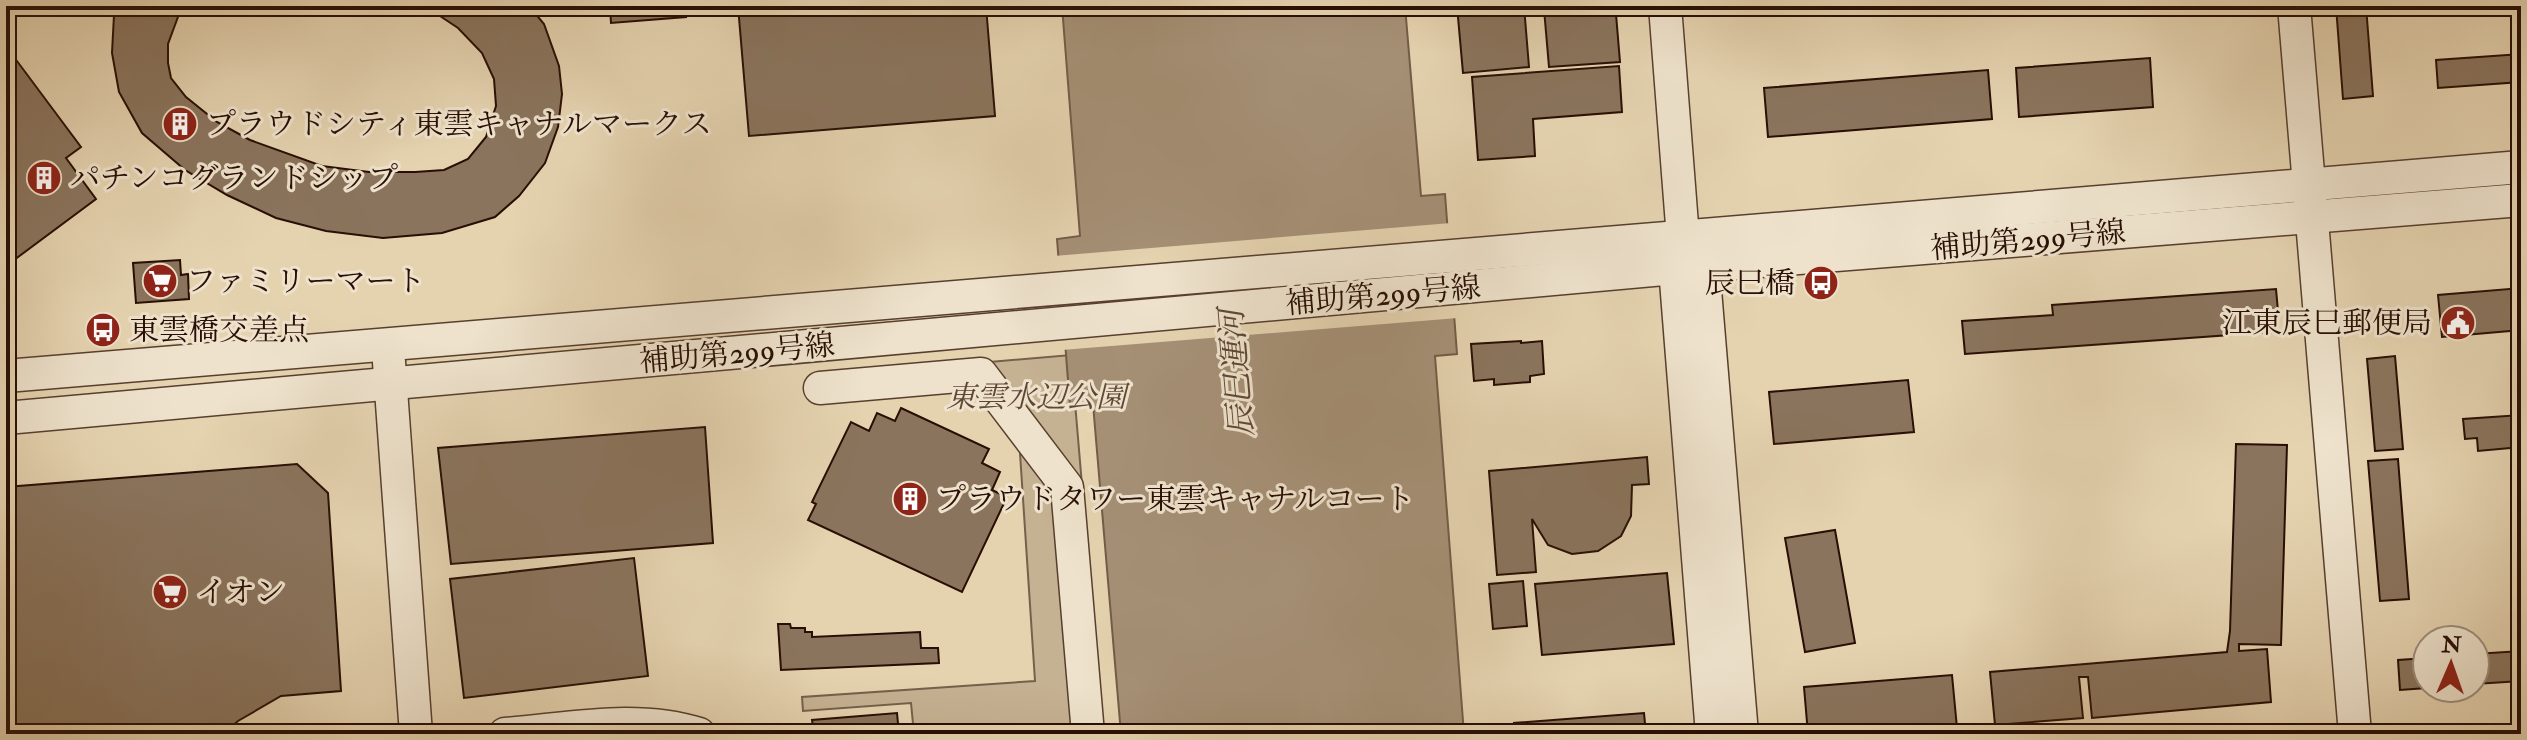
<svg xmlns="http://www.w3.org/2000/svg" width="2527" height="740" font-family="'IM FELL Double Pica','Noto Serif JP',serif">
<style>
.green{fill:#c5b293;stroke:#76604c;stroke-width:2}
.water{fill:#a59076;stroke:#735c48;stroke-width:2}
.pier{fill:#e5d3b0}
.building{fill:#8a745d;stroke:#280e04;stroke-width:2}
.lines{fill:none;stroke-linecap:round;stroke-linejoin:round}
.minor-casing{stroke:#573f2f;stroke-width:35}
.minor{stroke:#eee2cc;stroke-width:32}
.labels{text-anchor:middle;stroke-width:6;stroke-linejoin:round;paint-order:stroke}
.poi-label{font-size:30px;fill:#280e04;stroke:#eee2cc;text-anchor:start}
.street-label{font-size:30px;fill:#280e04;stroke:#eee2cc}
.park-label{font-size:30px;font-style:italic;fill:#5f4736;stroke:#eee2cc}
.water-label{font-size:32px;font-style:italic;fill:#604837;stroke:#eee2cc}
</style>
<rect width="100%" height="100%" fill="#e5d3b0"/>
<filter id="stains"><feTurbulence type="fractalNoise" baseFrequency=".0025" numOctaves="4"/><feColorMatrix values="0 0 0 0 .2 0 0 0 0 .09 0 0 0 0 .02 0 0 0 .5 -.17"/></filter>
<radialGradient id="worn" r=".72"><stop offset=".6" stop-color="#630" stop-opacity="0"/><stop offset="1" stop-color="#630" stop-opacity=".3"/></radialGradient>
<path class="green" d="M1071,355l32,379h-189l-3,-31 -108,8 -1,-14 233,-16 -16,-243 -38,-51 -129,-13z"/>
<path class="water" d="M1062,6h343l16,190 24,-2 12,160 -22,2 29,378h-343l-28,-330 -23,2 -13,-167 23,-3z"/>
<path class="pier" d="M1451,223l7,95 -396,32 -8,-94z"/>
<g class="building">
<path d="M118,6h64l-14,38v19l3,15 15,19 31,25 33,18 72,26 47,6h46l29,-2 24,-11 18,-22 10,-31 -2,-27 -12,-26 -24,-25 -33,-22h104l15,18 15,42 3,28 -4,33 -13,36 -26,33 -24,21 -53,16 -59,5 -57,-7 -50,-13 -49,-23 -42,-25 -43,-37 -23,-41 -7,-39 2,-38z"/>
<path d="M610,6h75l1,11 -75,6z"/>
<path d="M738,6h248l9,110 -246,20z"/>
<path d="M1457,6h67l5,61 -66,6z"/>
<path d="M1552,6h35v3l18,-1 1,7 10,-1 4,48 -71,5 -5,-58z"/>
<path d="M2336,6h30l7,90 -30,3z"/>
<path d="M11,53l70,94 -15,11 30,41 -90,67v-209z"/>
<path d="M2521,54v28l-83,6 -2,-28z"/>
<path d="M2150,58l3,49 -134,10 -3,-49z"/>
<path d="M1619,66l3,46 -89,7 2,37 -57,4 -6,-83z"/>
<path d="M1988,70l4,49 -224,18 -4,-49z"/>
<path d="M180,260l1,15 7,-1 1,25 -53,4 -3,-40z"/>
<path d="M2521,288v42l-79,7 -4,-42z"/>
<path d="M2276,289l2,22 -7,1 1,20 -307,22 -3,-33 91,-6 -1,-10z"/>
<path d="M1521,341v2l21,-2 2,33 -14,2v6l-36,3v-6l-20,2 -3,-37z"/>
<path d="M2395,356l8,93 -28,2 -8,-92z"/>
<path d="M1908,380l6,52 -140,12 -5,-52z"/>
<path d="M901,408l88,41 -7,14 18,9 -8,18 15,7 -45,95 -154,-72 8,-16 -4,-2 39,-80 18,9 8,-18 18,8z"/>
<path d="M2521,415v32l-43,4 -1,-13 -12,1 -2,-20z"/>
<path d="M705,427l8,116 -262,21 -13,-116z"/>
<path d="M2236,444l51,1 -6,200 -42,-1v7l28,-2 4,53 -179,16 -4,-41h-9l4,41 -88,7 -5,-53 237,-20 3,-21z"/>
<path d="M1647,457l2,27 -17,1 -1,31 -10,20 -23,15 -26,3 -24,-9 -16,-26 4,53 -39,3 -8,-104z"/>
<path d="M2398,459l11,140 -29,2 -12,-140z"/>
<path d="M297,464l31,29 13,198 -60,5 -43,25 -15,13h-217v-247z"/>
<path d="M1835,530l20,113 -50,9 -20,-114z"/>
<path d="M634,558l14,118 -184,22 -14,-119z"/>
<path d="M1667,573l7,71 -132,11 -7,-71z"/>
<path d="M1523,581l4,45 -34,3 -4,-45z"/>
<path d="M778,624h12l1,4h14v4h7v5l108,-5 1,16h17l1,15 -158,7z"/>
<path d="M2521,651v30l-46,3v-30z"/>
<path d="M2427,658v30l-27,2 -2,-30z"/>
<path d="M1952,675l5,53 -79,6h-70l-4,-47z"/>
<path d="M897,713l2,21h-85l-2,-14z"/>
<path d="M1644,713l2,21h-131l-1,-11z"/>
</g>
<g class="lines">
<defs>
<g id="minor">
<path d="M1665,6l18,232 -8,30 37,466"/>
<path d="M2294,6l61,728"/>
<path d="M1692,251l11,15 39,468"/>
<path d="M389,362l27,372"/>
<path d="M6,376l2515,-209"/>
<path d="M820,388l161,-14 86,113 21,247"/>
<path d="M6,418l1669,-150 846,-68"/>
<path d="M505,734c63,-5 133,-20 194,0"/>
</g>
</defs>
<use href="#minor" class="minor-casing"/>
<use href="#minor" class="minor"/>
</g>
<defs>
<symbol id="building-disc" viewBox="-11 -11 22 22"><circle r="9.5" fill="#8f2418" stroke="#eee2cc"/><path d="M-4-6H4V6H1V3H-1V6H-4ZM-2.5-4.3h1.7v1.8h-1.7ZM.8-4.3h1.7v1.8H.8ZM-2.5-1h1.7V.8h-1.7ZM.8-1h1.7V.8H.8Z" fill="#fff"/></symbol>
<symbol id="supermarket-disc" viewBox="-11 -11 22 22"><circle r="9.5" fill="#8f2418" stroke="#eee2cc"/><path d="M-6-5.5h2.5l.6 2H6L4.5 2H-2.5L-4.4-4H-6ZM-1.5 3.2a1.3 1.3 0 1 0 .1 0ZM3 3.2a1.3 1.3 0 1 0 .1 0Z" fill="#fff"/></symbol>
<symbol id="bus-disc" viewBox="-11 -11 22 22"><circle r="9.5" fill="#8f2418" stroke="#eee2cc"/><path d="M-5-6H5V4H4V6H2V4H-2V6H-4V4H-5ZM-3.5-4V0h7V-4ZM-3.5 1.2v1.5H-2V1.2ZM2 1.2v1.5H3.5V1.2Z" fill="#fff"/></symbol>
<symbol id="civic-disc" viewBox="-11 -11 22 22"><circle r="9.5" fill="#8f2418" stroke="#eee2cc"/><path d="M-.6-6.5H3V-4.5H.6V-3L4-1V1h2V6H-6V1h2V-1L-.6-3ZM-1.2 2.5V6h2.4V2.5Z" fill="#fff"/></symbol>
</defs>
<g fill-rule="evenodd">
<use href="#building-disc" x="160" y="104" width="40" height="40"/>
<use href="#building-disc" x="24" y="158" width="40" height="40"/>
<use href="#supermarket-disc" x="140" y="261" width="40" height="40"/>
<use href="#bus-disc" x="1801" y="263" width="40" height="40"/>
<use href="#civic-disc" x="2438" y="303" width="40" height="40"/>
<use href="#bus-disc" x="83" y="310" width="40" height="40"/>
<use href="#building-disc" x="890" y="479" width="40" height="40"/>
<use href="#supermarket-disc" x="150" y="572" width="40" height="40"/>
</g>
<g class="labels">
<g class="poi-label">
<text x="206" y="134">プラウドシティ東雲キャナルマークス</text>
<text x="70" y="188">パチンコグランドシップ</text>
<text x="186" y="291">ファミリーマート</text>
<text x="1795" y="293" text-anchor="end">辰巳橋</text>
<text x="2432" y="333" text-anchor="end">江東辰巳郵便局</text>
<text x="129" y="340">東雲橋交差点</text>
<text x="936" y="509">プラウドタワー東雲キャナルコート</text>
<text x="196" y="602">イオン</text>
</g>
<g class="street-label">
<text transform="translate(2028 240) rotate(-5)" y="10">補助第299号線</text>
<text transform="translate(1383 295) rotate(-5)" y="10">補助第299号線</text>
<text transform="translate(737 353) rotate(-5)" y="10">補助第299号線</text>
</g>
<g class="park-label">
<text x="1036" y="407">東雲水辺公園</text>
</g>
<g class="water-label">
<text transform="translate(1236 373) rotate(-95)" y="11">辰巳運河</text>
</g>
</g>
<rect width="2527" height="740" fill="none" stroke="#e5d3b0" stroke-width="32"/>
<rect x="8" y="8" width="2511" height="724" fill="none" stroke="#280e04" stroke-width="4"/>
<rect x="16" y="16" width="2495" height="708" fill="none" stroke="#280e04" stroke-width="2"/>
<g transform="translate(2451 664) rotate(2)"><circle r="38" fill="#eee2cc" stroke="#9f8d7c" stroke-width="2"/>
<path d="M0-6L14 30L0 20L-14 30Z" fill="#8f2418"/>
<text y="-12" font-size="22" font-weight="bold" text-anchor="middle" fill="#280e04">N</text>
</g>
<rect width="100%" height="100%" filter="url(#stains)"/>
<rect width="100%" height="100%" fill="url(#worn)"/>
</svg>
